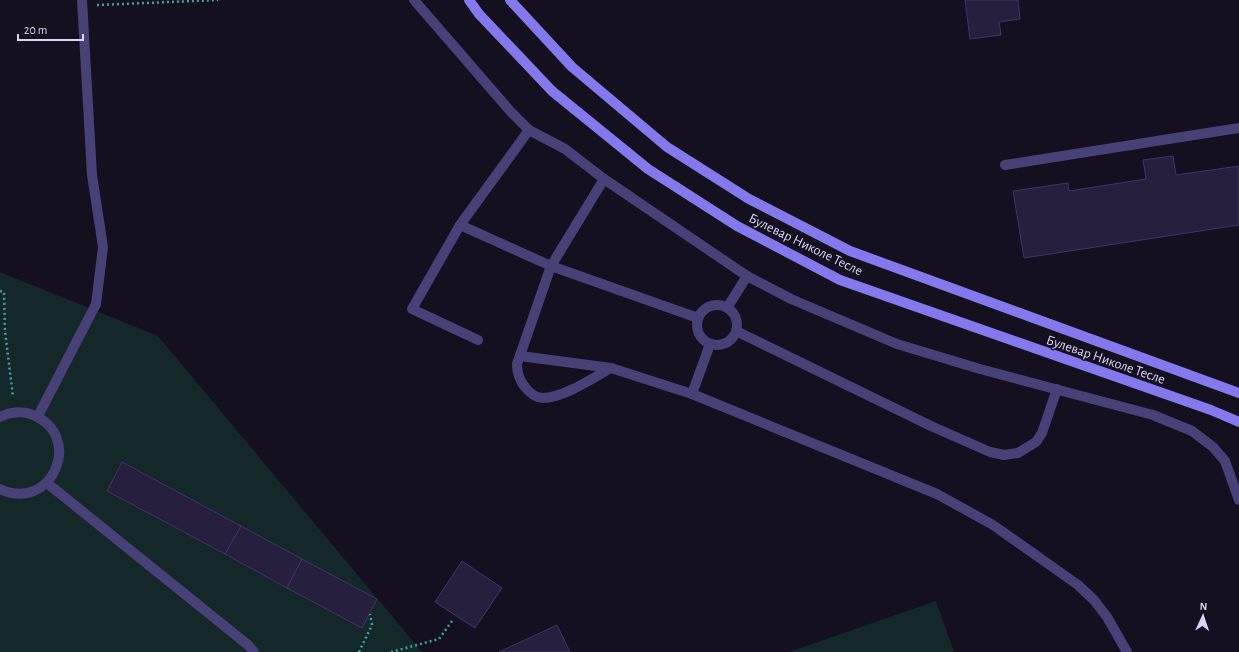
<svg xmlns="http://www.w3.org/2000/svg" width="1239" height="652" font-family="'Alegreya Sans',sans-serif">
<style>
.green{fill:#142829}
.building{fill:#271f3e;stroke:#413467}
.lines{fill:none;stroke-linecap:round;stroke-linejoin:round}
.path{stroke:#3ea3a3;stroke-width:2.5;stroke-dasharray:2 3;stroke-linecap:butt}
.service{stroke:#474178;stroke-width:10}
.pedestrian{stroke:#474178;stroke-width:10}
.secondary{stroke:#8378ec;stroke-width:10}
.labels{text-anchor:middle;stroke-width:3;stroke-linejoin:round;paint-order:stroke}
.street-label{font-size:14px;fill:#dbd4f9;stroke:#141020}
</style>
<rect width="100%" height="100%" fill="#141020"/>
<g class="green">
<path d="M0,272l158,64 264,316h-422z"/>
<path d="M936,601l18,51h-165z"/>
</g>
<g class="building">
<path d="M965,0h53l2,19 -21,3 2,13 -31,4z"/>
<path d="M1173,156l3,19 63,-9v59l-215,33 -11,-67 55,-8 1,8 77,-12 -3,-19z"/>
<path d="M122,462l119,64 -16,28 -118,-63z"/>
<path d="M241,526l61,33 -15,29 -62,-34z"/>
<path d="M302,559l75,40 -15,29 -75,-40z"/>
<path d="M462,561l40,27 -27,40 -40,-26z"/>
<path d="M557,625l13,27h-71z"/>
</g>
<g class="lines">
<g class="path">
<path d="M97,5l121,-5"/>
<path d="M0,291l4,1 1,39 8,66"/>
<path d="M359,652l13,-27 -2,-11"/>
<path d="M391,652l48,-13 13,-18"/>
</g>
<g class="service">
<path d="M82,0l10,175 11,72 -7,57"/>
<path d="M414,0l97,112 18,18 36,19 39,30 143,97 44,23 106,45 83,25 173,46 39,16 21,16 12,14 14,39"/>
<path d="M1005,165l234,-37"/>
<path d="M604,179l-53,87 -34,98c0,9 2,16 8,23 4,5 10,11 18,11 20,0 50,-20 68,-30"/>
<path d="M460,225l91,41 147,52"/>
<circle cx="717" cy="325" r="20"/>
<path d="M727,308l20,-32"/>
<path d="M736,331l195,95 59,26 14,3 14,-2 18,-11 6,-9 15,-44"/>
<path d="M478,340l-66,-31 48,-84 69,-95"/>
<path d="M520,356l91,12 81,26 245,100 56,31 85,60 16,15 13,17 20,35"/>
<path d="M692,394l18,-50"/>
</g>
<g class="pedestrian">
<path d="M38,416l58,-112"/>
<path d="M0,417c9,-5 21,-6 30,-3 56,19 23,100 -30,75"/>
<path d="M47,483l201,162 6,7"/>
</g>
<g class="secondary">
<path d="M469,0l10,14 73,77 96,78 89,57 103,54 371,130 28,12"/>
<path d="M510,0l62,67 95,80 82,52 101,52 389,142"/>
</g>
</g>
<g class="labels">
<g class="street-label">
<text transform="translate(806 244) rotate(26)" y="5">Булевар Николе Тесле</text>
<text transform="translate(1106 359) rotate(19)" y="5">Булевар Николе Тесле</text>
</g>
</g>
<g transform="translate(1203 616) rotate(3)" stroke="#141020" stroke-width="3" paint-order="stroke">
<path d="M0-3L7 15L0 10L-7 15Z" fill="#dbd4f9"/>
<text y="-6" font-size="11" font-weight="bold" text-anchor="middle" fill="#dbd4f9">N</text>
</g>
<path d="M18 34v6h65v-6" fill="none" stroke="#dbd4f9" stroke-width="2"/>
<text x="24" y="34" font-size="12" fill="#dbd4f9" stroke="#141020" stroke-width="3" paint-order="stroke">20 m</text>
</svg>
